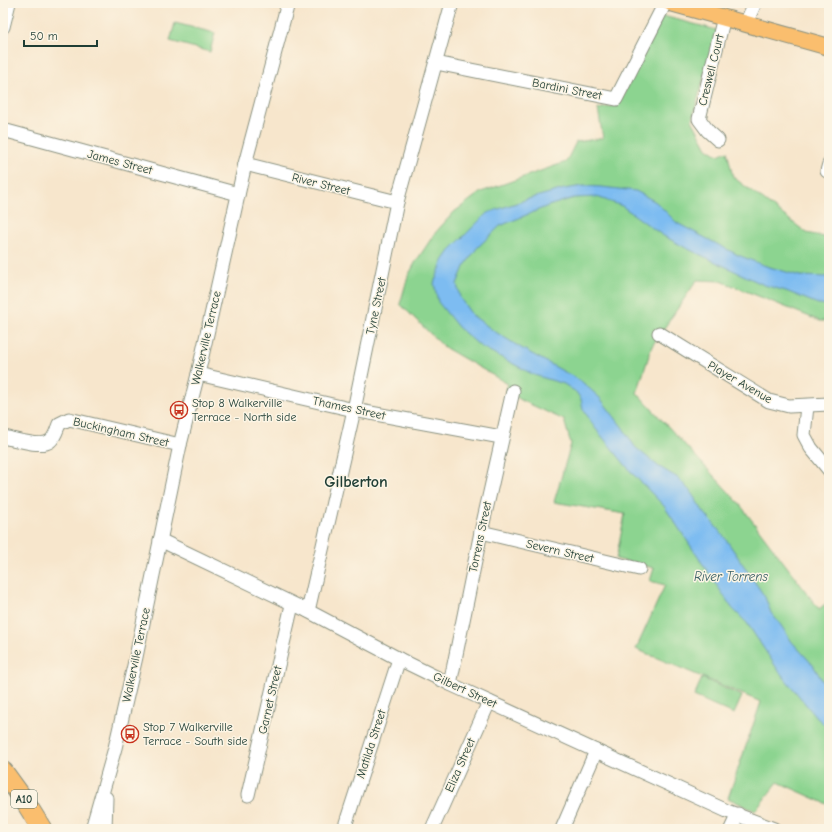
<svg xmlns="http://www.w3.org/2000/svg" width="832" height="832" font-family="'Comic Neue',sans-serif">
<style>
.green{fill:#8cd490;stroke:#568862}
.water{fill:#7dbcf1;stroke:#4e7c92}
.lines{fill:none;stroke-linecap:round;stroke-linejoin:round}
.minor-casing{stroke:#8b9280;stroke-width:15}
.major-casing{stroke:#8b9280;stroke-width:18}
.highway-casing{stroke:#8b9280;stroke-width:21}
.minor{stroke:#fff;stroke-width:13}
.major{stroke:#fabe6e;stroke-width:16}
.highway{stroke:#fabe6e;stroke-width:19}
.labels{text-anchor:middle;stroke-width:3;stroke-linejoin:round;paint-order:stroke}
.shield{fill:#fcf5e5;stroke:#617469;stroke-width:1}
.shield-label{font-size:11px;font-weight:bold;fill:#1f3d34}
.street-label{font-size:12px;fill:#1f3d34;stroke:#fcf5e5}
.poi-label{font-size:12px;fill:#1f3d34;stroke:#fcf5e5;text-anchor:start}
.water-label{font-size:13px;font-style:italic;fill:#365d63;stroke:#fcf5e5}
.district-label{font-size:16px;font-weight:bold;fill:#1f3d34;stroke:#fcf5e5}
</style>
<rect width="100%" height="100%" fill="#fcf5e5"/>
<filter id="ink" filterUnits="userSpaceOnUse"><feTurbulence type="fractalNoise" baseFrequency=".025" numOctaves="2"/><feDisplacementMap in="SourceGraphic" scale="8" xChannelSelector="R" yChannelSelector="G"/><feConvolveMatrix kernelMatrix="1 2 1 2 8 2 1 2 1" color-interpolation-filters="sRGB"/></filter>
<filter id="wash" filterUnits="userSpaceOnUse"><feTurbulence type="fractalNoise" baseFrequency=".012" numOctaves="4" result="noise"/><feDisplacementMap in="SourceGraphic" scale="16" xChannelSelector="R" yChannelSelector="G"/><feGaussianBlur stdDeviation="0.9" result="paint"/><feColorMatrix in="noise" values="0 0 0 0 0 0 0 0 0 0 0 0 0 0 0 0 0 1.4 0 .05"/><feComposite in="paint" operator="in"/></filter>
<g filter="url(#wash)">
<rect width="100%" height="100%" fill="#f7e6cc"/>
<g class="green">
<path d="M663,16l54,14 -25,90 15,28 11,7 9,-4 6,26 74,56 22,5v83h-9l-99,-40 -24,-1 -45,66 -15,47 101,109 81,107 10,-8v204l-51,-23 -23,29 -27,-13 33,-96 -125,-53 29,-64 -15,-4 4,-13 -38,-9 9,-45 -71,-12 17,-58 -7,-24 -43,-20 -15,-10 2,-6 -64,-37 -44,-43 8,-28 7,-13 20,-30 19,-21 27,-20 85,-30 10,-20 27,-4 -5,-29 20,-4z"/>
<path d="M175,23l40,10 -5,19 -40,-11z"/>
<path d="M702,678l40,18 -8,18 -40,-18z"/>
</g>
<path class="water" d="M583,186l19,1 34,4 20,11 21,21 61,32 25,10 37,11 29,1v28l-11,-1 -32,-13 -22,-6 -78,-37 -24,-13 -40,-29 -25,-9 -23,1 -26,8 -48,20 -23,22 -13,19 -7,17 3,14 12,17 22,16 29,18 58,32 19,17 23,30 12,19 23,19 20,12 12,13 13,20 22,27 40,59 6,16 9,11 12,18 21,23 16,27v37l-13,-12 -38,-47 -31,-47 -15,-15 -68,-102 -32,-33 -37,-45 -12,-19 -2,-10 -5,-7 -12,-8 -30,-9 -54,-29 -22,-19 -20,-25 -4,-19 9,-22 9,-13 35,-35 41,-14 36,-10z"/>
</g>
<g filter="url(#ink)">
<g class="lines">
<defs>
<g id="minor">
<path d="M746,23l9,-20"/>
<path d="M3,27l6,-24"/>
<path d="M436,63l180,36 49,-96"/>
<path d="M3,130l235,64"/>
<path d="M718,140l-10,-9 -9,-12 25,-102"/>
<path d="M245,164l152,38"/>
<path d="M827,171l2,-7"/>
<path d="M659,333l110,68 20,5 40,-2"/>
<path d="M198,374l156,36 147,27"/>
<path d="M807,406l-3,29 7,13 18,22"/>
<path d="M3,437c11,2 38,11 47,4 5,-4 7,-12 9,-17l10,-5 111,26"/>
<path d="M481,532l158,37"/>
<path d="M160,540l148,71 91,48 51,25 277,127 47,18"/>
<path d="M308,611l46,-201 43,-208 55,-199"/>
<path d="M450,684l31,-152 32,-141"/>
<path d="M248,795l44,-190"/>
<path d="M92,829l23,-81 21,-91 44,-212 18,-71 47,-210 43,-161"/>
<path d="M105,829l1,-31"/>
<path d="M344,829l55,-170"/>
<path d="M432,829l57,-127"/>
<path d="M562,829l34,-78"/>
<path d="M731,829l7,-15"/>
</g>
<path id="major" d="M671,3l158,44"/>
<path id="highway" d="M3,771l21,29 18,29"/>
</defs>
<use href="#minor" class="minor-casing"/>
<use href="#major" class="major-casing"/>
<use href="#highway" class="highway-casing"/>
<use href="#minor" class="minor"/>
<use href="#major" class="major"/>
<use href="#highway" class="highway"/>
</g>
</g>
<defs>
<symbol id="bus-ring" viewBox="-11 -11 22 22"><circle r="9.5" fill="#fcf5e5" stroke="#c8321e" stroke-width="1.5"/><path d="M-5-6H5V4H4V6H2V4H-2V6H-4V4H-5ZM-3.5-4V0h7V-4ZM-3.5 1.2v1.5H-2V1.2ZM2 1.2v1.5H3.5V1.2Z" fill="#c8321e"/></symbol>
</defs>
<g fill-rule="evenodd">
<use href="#bus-ring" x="169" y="400" width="20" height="20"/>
<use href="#bus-ring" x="120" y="724" width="20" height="20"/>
</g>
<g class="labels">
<rect class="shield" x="11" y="790" width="26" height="18" rx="3"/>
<g class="shield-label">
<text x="24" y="803">A10</text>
</g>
<g class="street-label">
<text transform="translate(711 70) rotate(-76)" y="4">Creswell Court</text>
<text transform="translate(567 89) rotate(11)" y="4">Bardini Street</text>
<text transform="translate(120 162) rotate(15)" y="4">James Street</text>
<text transform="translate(321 184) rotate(14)" y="4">River Street</text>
<text transform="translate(376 306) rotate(-78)" y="4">Tyne Street</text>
<text transform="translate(206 338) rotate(-77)" y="4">Walkerville Terrace</text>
<text transform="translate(740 382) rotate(30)" y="4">Player Avenue</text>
<text transform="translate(349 408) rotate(12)" y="4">Thames Street</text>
<text transform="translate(121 432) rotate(13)" y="4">Buckingham Street</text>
<text transform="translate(480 537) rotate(-78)" y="4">Torrens Street</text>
<text transform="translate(560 551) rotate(13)" y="4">Severn Street</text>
<text transform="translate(136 655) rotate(-78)" y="4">Walkerville Terrace</text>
<text transform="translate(465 690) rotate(25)" y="4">Gilbert Street</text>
<text transform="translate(270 700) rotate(-77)" y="4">Garnet Street</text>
<text transform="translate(371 744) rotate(-72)" y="4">Matilda Street</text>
<text transform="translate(460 765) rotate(-66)" y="4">Eliza Street</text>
</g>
<g class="poi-label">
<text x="192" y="407">Stop 8 Walkerville<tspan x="192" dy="14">Terrace - North side</tspan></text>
<text x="143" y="731">Stop 7 Walkerville<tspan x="143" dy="14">Terrace - South side</tspan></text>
</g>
<g class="water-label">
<text x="731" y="581">River Torrens</text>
</g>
<g class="district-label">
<text x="356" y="487">Gilberton</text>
</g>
</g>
<rect width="832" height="832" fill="none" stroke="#fcf5e5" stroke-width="16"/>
<path d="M24 40v6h73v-6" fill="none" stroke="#1f3d34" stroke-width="2"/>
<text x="30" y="40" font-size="12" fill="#1f3d34" stroke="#fcf5e5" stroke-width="3" paint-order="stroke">50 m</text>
</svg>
